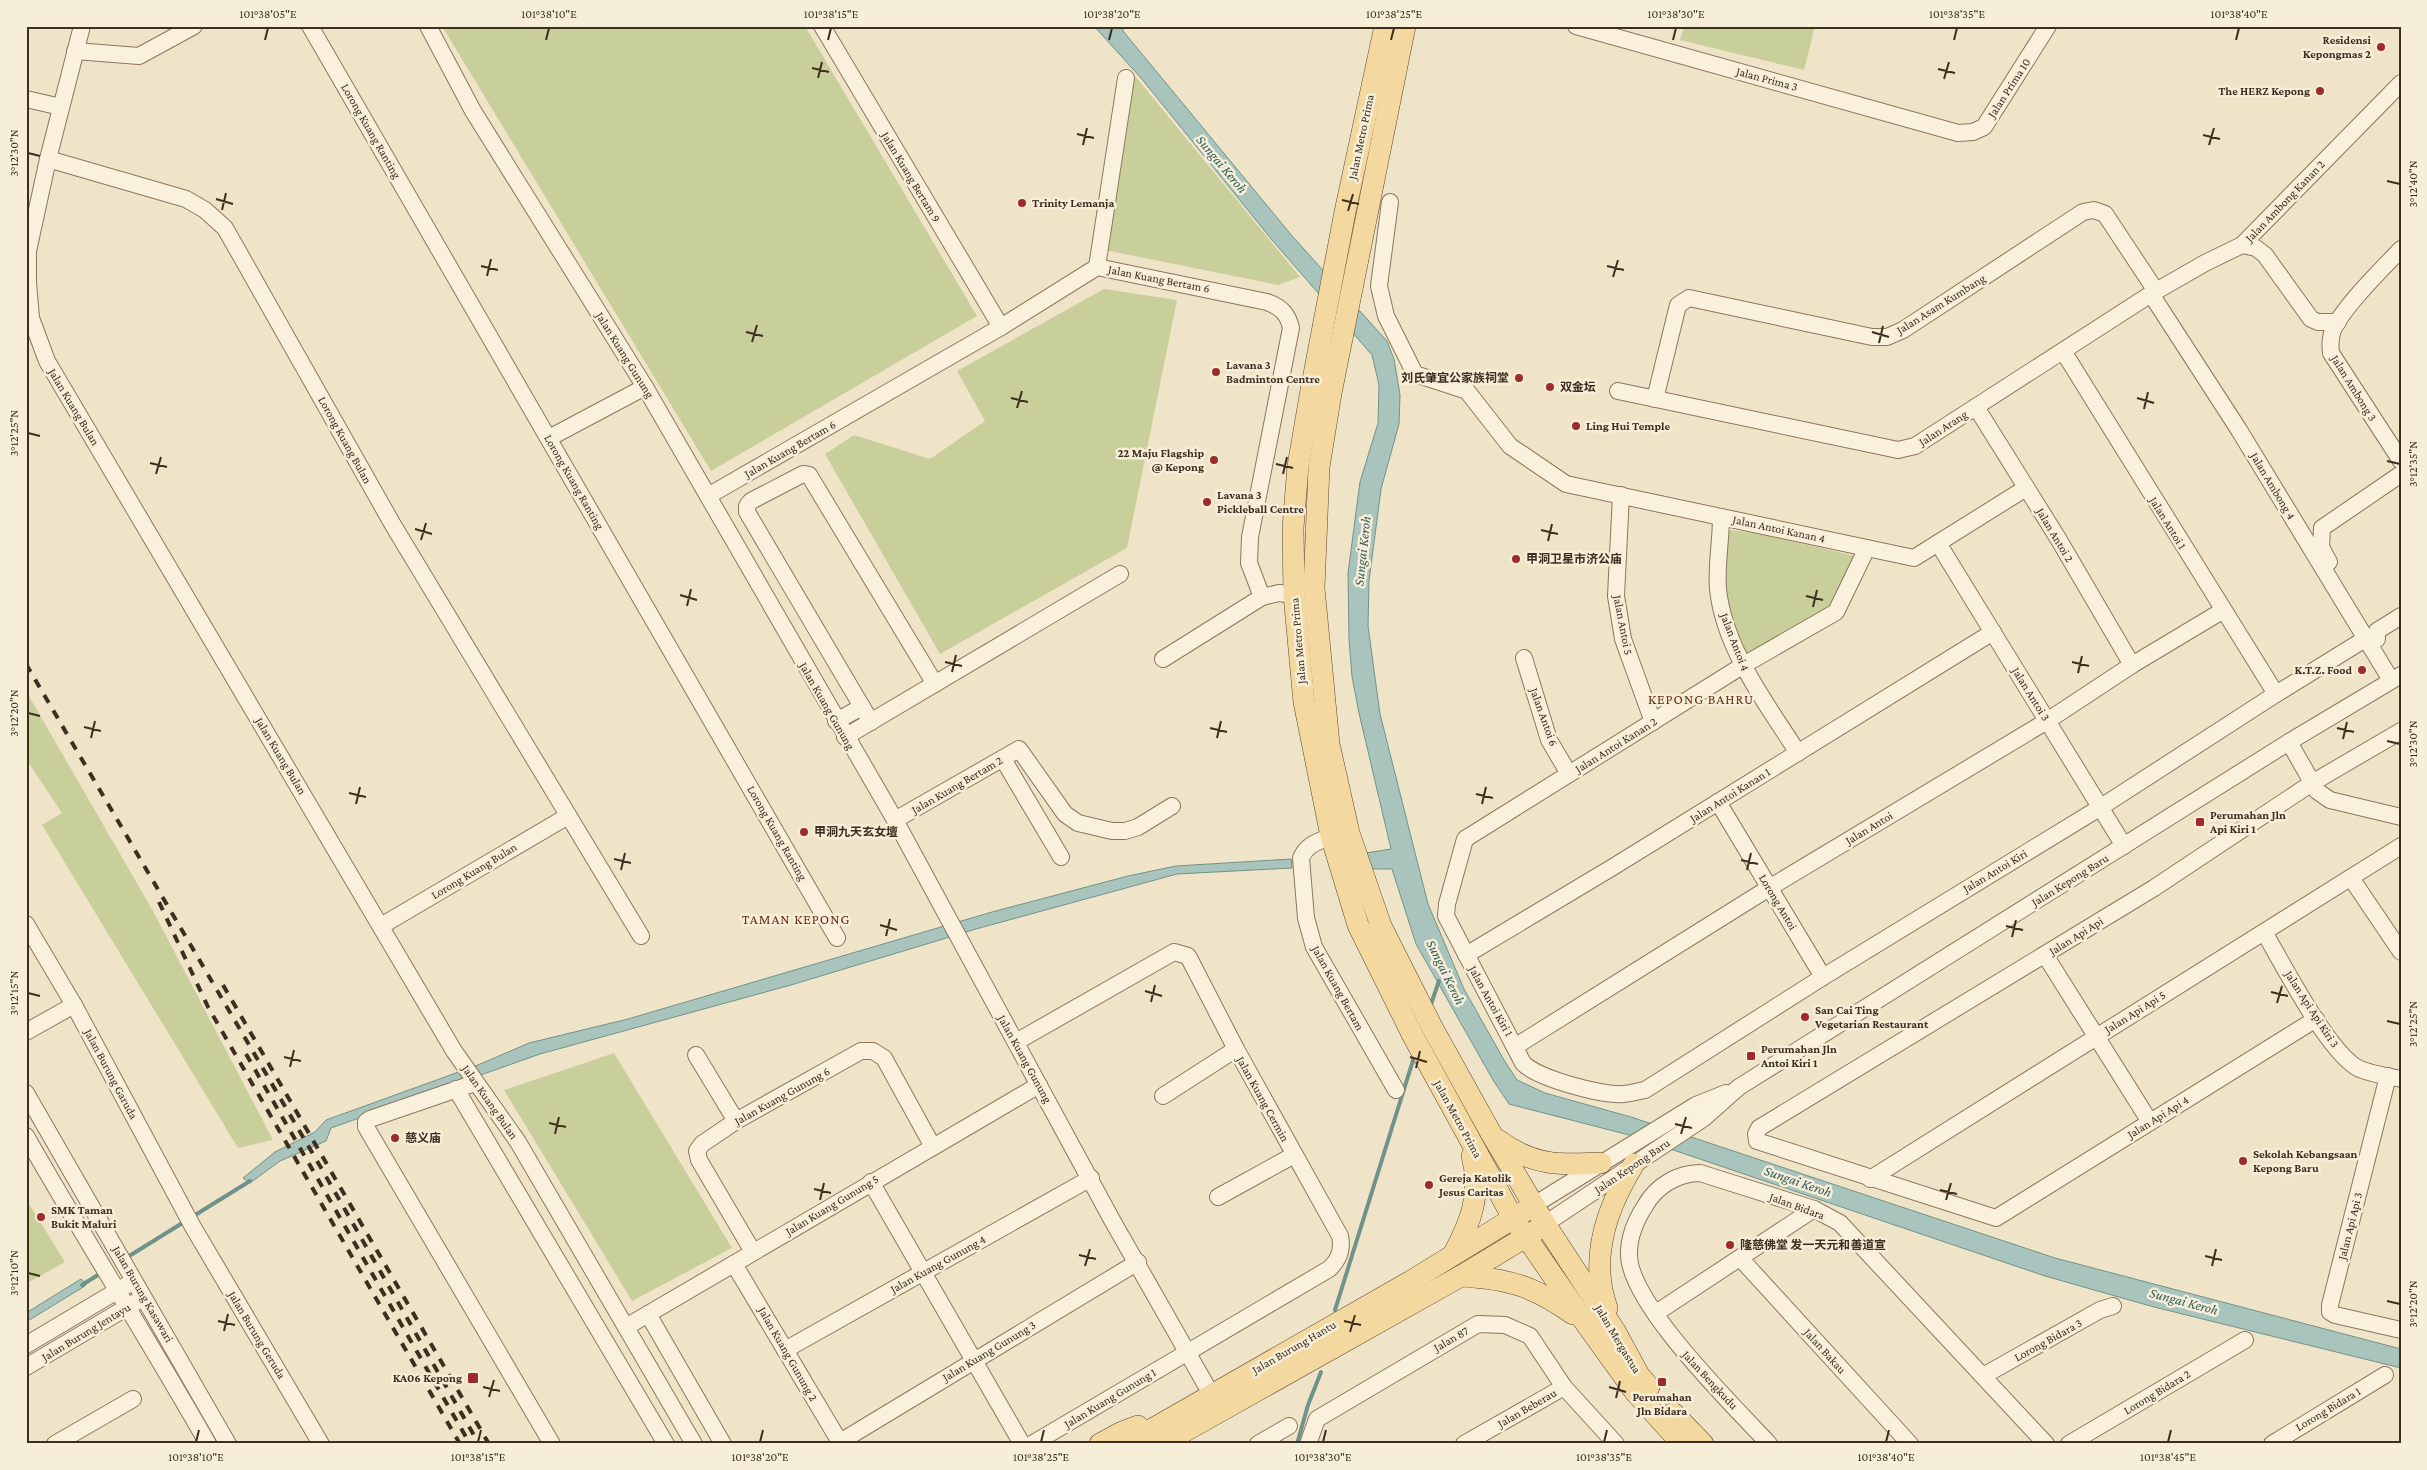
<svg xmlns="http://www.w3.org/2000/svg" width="2427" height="1470" font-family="'Crimson Pro','Noto Sans SC',serif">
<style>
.green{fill:#c9cf9b}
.water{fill:#a9c4bc;stroke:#6f938a}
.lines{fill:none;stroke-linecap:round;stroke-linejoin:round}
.stream{stroke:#6f938a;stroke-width:4}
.minor-casing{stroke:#8d765c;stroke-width:18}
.major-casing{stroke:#5b4430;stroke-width:22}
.minor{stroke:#faf1dc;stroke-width:16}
.major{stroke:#f3d9a0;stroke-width:21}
.rail{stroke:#3d2e20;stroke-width:4;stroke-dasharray:9 9;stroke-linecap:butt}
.ticks{fill:none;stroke:#3d2e20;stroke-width:2}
.poi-dot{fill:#9e2a2b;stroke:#f7eed8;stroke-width:2}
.labels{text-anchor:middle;stroke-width:5;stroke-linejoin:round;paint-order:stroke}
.poi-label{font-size:12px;font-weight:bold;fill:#3d2e20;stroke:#f7eed8;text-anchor:start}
.street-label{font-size:12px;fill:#3d2e20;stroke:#f7eed8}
.water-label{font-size:14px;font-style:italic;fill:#2f5d5a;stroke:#f7eed8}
.neighbourhood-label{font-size:14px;letter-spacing:1px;fill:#6b2e1e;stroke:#f7eed8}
.neatline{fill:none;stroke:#3d2e20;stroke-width:2}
.ticks-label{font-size:12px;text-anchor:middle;fill:#3d2e20}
</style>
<rect width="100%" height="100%" fill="#f0e4c8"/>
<g class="green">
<path d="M442,26h363l172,290 -266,155z"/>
<path d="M1684,26h131l-11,44 -124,-30z"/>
<path d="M1135,76l165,201 -22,8 -173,-35z"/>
<path d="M1104,289l73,11 -50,248 -187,106 -115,-200 29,-19 76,24 55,-38 -28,-50z"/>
<path d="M1721,529l37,4 105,25 -27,54 -94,54 -21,-60z"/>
<path d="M26,691l127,220 120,229 -35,8 -196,-323 20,-12 -36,-54z"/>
<path d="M614,1053l118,195 -100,53 -128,-211z"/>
<path d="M26,1199l39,63 -39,22z"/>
</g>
<g class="water">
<path d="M1094,26h28l1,5 170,206 94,104 7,18 6,36 -1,29 -18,65 -12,92 -1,45 12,88 48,190 36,85 40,71 13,20 28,13 86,24 424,141 346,91v19l-247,-61 -109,-31 -416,-141 -120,-31 -16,-24 -77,-136 -24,-75h-23l-3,-16 25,-4 -32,-136 -7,-36 -3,-38 -1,-66 12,-91 18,-59 1,-38 -7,-30 -100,-115 -131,-162z"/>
<path d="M1291,859l1,9 -115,6 -201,55 -185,56 -251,69 -209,74 -5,13 -46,20 -30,22 -7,-5 32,-26 40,-20 11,-12 152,-55 51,-22 99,-24 364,-107 136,-36 48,-10z"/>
<path d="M81,1279l5,4 -1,3 -59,36v-9z"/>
</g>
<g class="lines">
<g class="stream">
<path d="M1430,1007l9,-26"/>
<path d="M192,1217l58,-36"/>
<path d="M126,1258l58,-36"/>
<path d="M82,1285l19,-12"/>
<path d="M1335,1310l80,-256"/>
<path d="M1297,1444l11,-39 13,-33"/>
</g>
<defs>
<g id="minor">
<path d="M82,26l-34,133 -20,92v32l3,35 16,43 407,690 64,91 176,302"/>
<path d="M310,26l527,912"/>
<path d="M428,26l45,85 172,276 250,433 217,400 99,174"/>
<path d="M822,26l179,301"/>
<path d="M1576,26l382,107 15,-1 11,-5 64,-101"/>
<path d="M75,51l64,5 55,-30"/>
<path d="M26,99l35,8"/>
<path d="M48,159l138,40 19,11 20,18 168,297 248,411"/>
<path d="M1390,202l-11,84 7,30 29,58 52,17 43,55 56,38 348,74 112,-70"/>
<path d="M2242,245l14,3 9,7 46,64 7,3h20"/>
<path d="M2401,249c-18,19 -58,58 -68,81 -3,8 -3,15 -2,23l70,108"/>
<path d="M1097,267l29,-189"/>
<path d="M2151,294l88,136 152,250"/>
<path d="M2063,351l213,343"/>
<path d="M1618,391l280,59 17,-4 236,-152 54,-31 37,-18 159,-162"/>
<path d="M1655,399l23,-94 11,-7 183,39h15l16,-7 180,-118 11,-2 11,4 51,77"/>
<path d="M1976,407l83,133 73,125"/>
<path d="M549,438l96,-51"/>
<path d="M1621,495l-5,101 7,43 30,83"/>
<path d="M708,496l293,-169 96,-60 170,35c14,5 21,12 24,26l-41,209 -1,26 13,34"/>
<path d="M1721,517c0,24 -5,49 -3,72 6,60 49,115 80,164"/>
<path d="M1938,543l186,303"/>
<path d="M1867,548l-31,64 -94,54 -277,173 -18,65 -1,12 77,147c13,15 80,33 100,31 7,0 15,-3 22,-4l178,-113 278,-170 175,-113 89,-55"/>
<path d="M2329,562l-8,-15 1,-19 79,-54"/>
<path d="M2377,639v-8l24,-15"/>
<path d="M1524,658l25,82 20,34"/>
<path d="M1163,659l99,-62 17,-4 15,2"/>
<path d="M836,721l26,-14"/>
<path d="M871,722l-124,-210v-6l4,-5 52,-27 6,1 126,209"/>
<path d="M845,737l275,-163"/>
<path d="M2289,742l28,49 13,9 71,17"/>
<path d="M1003,759l58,98"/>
<path d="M1718,802l105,175"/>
<path d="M895,820l124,-71 46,65 13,9 34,8h13l13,-4 34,-21"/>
<path d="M1331,836c-13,6 -24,8 -30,22l5,60 8,29 82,143"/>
<path d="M2351,878l50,74"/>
<path d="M26,924l48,81 119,222 128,217"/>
<path d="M381,926l187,-110"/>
<path d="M2264,932c20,34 62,116 92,135 12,7 32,9 45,12"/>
<path d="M1466,955l147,-88 380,-235"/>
<path d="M2045,955l105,167"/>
<path d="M2316,1019l-320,199 -239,-77 -1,-7 3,-6 395,-240 158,-105 89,-52"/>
<path d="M26,1032l48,-27"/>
<path d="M1016,1042l158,-90 14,4 48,93 104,187c3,14 -1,24 -11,33l-297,175"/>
<path d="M1516,1046l253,-158 278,-167 85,-56 90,-54"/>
<path d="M696,1055l40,66"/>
<path d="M2388,1076l-58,229v7l5,3 66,15"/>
<path d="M475,1083l-105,36 -4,3v5l186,317"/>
<path d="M456,1089l210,355"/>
<path d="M26,1093l202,351"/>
<path d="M1163,1096l73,-47"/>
<path d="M26,1136c59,104 123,204 182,308"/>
<path d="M1870,1179l531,-333"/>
<path d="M871,1182l151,262"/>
<path d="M1218,1197l76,-42"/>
<path d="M1534,1205l162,-100 30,-12"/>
<path d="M1545,1224l159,-106 35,-31 550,-345 112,-67"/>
<path d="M753,1252l-54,-92 -2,-9 5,-7 34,-23 125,-70h12l11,7 49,89"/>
<path d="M1740,1258l170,186"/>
<path d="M734,1264l107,180"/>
<path d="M1656,1313l158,-104"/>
<path d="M648,1314l75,130"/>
<path d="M626,1327l413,-242"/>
<path d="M26,1345l101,-60"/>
<path d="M785,1350l306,-172"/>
<path d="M26,1367l110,-65"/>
<path d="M1983,1376l117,-66 13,-4"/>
<path d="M840,1442l298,-180"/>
<path d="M55,1444l78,-45"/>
<path d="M1258,1444l31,-18"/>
<path d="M1308,1444l9,-25 161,-95 27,1 25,11 34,51 52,57"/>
<path d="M1464,1444l100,-57"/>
<path d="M1769,1444c-35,-38 -142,-142 -140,-191 0,-17 7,-33 16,-47 11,-20 33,-33 55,-33l114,36 26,14 206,221"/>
<path d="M2069,1444l176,-104"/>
<path d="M2272,1444l113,-69"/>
</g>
<g id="major">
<path d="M1385,26l-40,186 -34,178 -13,76 -5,62 1,67 10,107 27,134 27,89 55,111 100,182 71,103 52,72 46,51"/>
<path d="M1405,26l-74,367 -12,74 -5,121 15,156 20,89 32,93 51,101 60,108 53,89 70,107 24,44 10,12"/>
<path d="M1498,1140c35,26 61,25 103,23"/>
<path d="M1453,1255c18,-33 29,-62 19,-99"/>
<path d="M1461,1276c49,3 72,10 112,38"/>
<path d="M1607,1308c-18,-50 0,-101 27,-144"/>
<path d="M1673,1413l30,31"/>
<path d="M1100,1444l22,-12 16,-6"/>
<path d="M1126,1444l285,-163 114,-70"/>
<path d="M1162,1444l299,-168 76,-46"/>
</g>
</defs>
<use href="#minor" class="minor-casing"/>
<use href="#major" class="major-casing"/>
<use href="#minor" class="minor"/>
<use href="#major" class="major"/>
<g class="rail">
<path d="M26,664l294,502 159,278"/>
<path d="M159,902l49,105 252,437"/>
<path d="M223,985l266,459"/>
<path d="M246,1054l224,390"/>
</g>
</g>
<path class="ticks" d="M265,40l3,-12M546,40l3,-12M828,40l3,-12M1109,40l3,-12M1391,40l3,-12M1673,40l3,-12M1954,40l3,-12M2236,40l3,-12M812,68l17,4M1938,69l17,4M818,78l4,-16M1944,79l5,-17M1077,134l17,4M2203,135l17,4M1083,145l4,-17M2209,145l5,-17M28,153l12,3M2387,181l13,3M216,199l17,5M1342,200l17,4M222,210l4,-17M1348,211l5,-17M481,266l17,4M1607,266l17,4M487,276l4,-17M1613,277l5,-17M746,332l17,4M1872,332l17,5M752,342l5,-17M1879,343l4,-17M1011,398l17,4M2137,398l17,5M1017,408l5,-17M2144,409l4,-17M28,433l12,3M2387,461l13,3M150,463l17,4M1276,464l17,4M156,474l5,-17M1283,474l4,-17M415,529l17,5M1541,530l17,4M421,540l5,-17M1548,541l4,-17M680,595l17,5M1806,596l17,4M687,606l4,-17M1813,607l4,-17M945,662l17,4M2072,662l17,4M952,672l4,-17M2078,673l4,-17M28,713l12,3M84,727l17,4M1210,728l17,4M2337,728l17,4M91,738l4,-17M1217,738l4,-17M2343,739l4,-17M2387,741l13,3M349,793l17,4M1476,794l17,4M356,804l4,-17M1482,804l4,-17M614,859l17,4M1741,860l17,4M621,870l4,-17M1747,870l4,-17M880,925l17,5M2006,926l17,4M886,936l4,-17M2012,937l4,-17M1145,991l17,5M2271,992l17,4M28,993l12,3M1151,1002l4,-17M2277,1003l5,-17M2387,1021l13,3M284,1057l17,4M1410,1057l17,5M290,1067l4,-17M1416,1068l4,-17M549,1123l17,4M1675,1124l17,4M555,1134l4,-17M1681,1134l5,-17M814,1189l17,4M1940,1190l17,4M820,1200l4,-17M1946,1200l5,-17M1079,1255l17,4M2205,1256l17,4M1085,1266l5,-17M2212,1266l4,-17M28,1273l12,3M2387,1301l13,3M218,1321l17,4M1344,1321l17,4M224,1331l4,-17M1350,1332l5,-17M483,1387l17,4M1609,1387l17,5M489,1397l5,-17M1616,1398l4,-17M196,1442l3,-12M478,1442l3,-12M760,1442l3,-12M1041,1442l3,-12M1323,1442l3,-12M1604,1442l3,-12M1886,1442l3,-12M2168,1442l3,-12"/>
<g class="poi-dot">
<circle cx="2381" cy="47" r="5"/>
<circle cx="2320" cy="91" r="5"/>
<circle cx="1022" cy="203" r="5"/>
<circle cx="1216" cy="372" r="5"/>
<circle cx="1519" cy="378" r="5"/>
<circle cx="1550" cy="387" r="5"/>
<circle cx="1576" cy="426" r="5"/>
<circle cx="1214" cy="460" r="5"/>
<circle cx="1207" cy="502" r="5"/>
<circle cx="1516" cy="559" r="5"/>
<circle cx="2362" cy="670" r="5"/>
<rect x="2195" y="817" width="10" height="10" rx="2.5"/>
<circle cx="804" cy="832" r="5"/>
<circle cx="1805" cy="1017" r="5"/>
<rect x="1746" y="1051" width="10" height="10" rx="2.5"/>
<circle cx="395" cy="1138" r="5"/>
<circle cx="2243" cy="1161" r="5"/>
<circle cx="1429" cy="1185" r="5"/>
<circle cx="41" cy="1217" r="5"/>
<circle cx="1730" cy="1245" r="5"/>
<rect x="467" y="1372" width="12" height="12" rx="2.5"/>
<rect x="1657" y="1377" width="10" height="10" rx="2.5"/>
</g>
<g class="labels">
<g class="poi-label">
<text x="2371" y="44" text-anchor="end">Residensi<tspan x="2371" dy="14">Kepongmas 2</tspan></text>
<text x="2310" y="95" text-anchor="end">The HERZ Kepong</text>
<text x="1032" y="207">Trinity Lemanja</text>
<text x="1226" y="369">Lavana 3<tspan x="1226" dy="14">Badminton Centre</tspan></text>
<text x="1509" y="382" text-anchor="end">刘氏肇宜公家族祠堂</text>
<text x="1560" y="391">双金坛</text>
<text x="1586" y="430">Ling Hui Temple</text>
<text x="1204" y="457" text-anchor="end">22 Maju Flagship<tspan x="1204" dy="14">@ Kepong</tspan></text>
<text x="1217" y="499">Lavana 3<tspan x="1217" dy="14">Pickleball Centre</tspan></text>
<text x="1526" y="563">甲洞卫星市济公庙</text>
<text x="2352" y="674" text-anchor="end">K.T.Z. Food</text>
<text x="2210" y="819">Perumahan Jln<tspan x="2210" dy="14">Api Kiri 1</tspan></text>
<text x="814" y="836">甲洞九天玄女壇</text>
<text x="1815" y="1014">San Cai Ting<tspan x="1815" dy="14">Vegetarian Restaurant</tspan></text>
<text x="1761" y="1053">Perumahan Jln<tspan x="1761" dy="14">Antoi Kiri 1</tspan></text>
<text x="405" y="1142">慈义庙</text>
<text x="2253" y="1158">Sekolah Kebangsaan<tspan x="2253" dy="14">Kepong Baru</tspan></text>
<text x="1439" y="1182">Gereja Katolik<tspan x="1439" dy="14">Jesus Caritas</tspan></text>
<text x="51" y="1214">SMK Taman<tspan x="51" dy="14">Bukit Maluri</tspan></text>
<text x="1740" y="1249">隆慈佛堂 发一天元和善道宣</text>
<text x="462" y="1382" text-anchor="end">KA06 Kepong</text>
<text x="1662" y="1401" text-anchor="middle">Perumahan<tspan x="1662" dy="14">Jln Bidara</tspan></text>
</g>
<g class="street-label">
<text transform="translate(1767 79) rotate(15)" y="4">Jalan Prima 3</text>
<text transform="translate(2009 88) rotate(-57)" y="4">Jalan Prima 10</text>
<text transform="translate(371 131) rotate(60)" y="4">Lorong Kuang Ranting</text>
<text transform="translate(1361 137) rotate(-78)" y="4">Jalan Metro Prima</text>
<text transform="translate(911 177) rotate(59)" y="4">Jalan Kuang Bertam 9</text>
<text transform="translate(2285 201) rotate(-46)" y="4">Jalan Ambong Kanan 2</text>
<text transform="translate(1159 279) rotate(11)" y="4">Jalan Kuang Bertam 6</text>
<text transform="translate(1941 304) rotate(-32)" y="4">Jalan Asam Kumbang</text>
<text transform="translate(625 355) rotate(58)" y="4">Jalan Kuang Gunung</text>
<text transform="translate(2354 388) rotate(58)" y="4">Jalan Ambong 3</text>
<text transform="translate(74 407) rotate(59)" y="4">Jalan Kuang Bulan</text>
<text transform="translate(1943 428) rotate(-33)" y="4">Jalan Arang</text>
<text transform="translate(345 440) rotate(61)" y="4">Lorong Kuang Bulan</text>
<text transform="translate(790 449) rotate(-30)" y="4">Jalan Kuang Bertam 6</text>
<text transform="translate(574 482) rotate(60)" y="4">Lorong Kuang Ranting</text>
<text transform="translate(2273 486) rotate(59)" y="4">Jalan Ambong 4</text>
<text transform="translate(2168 523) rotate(58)" y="4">Jalan Antoi 1</text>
<text transform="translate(1779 529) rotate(12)" y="4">Jalan Antoi Kanan 4</text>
<text transform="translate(2055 535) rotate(59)" y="4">Jalan Antoi 2</text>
<text transform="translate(1623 625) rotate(79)" y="4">Jalan Antoi 5</text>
<text transform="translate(1298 641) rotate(-95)" y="4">Jalan Metro Prima</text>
<text transform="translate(1735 642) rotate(69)" y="4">Jalan Antoi 4</text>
<text transform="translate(2031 694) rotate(58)" y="4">Jalan Antoi 3</text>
<text transform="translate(827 706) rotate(60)" y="4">Jalan Kuang Gunung</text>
<text transform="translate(1544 717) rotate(70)" y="4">Jalan Antoi 6</text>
<text transform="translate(1616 745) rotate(-32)" y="4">Jalan Antoi Kanan 2</text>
<text transform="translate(281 756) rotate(59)" y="4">Jalan Kuang Bulan</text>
<text transform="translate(957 785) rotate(-30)" y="4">Jalan Kuang Bertam 2</text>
<text transform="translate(1730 795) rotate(-32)" y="4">Jalan Antoi Kanan 1</text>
<text transform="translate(1869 828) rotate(-31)" y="4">Jalan Antoi</text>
<text transform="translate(777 833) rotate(60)" y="4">Lorong Kuang Ranting</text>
<text transform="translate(474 871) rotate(-31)" y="4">Lorong Kuang Bulan</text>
<text transform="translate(1995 871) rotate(-31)" y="4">Jalan Antoi Kiri</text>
<text transform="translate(2070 880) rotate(-32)" y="4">Jalan Kepong Baru</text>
<text transform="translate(1778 902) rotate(59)" y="4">Lorong Antoi</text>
<text transform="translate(2076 936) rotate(-32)" y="4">Jalan Api Api</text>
<text transform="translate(1338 988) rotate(61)" y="4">Jalan Kuang Bertam</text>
<text transform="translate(1491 1001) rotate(61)" y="4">Jalan Antoi Kiri 1</text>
<text transform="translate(2312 1009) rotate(57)" y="4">Jalan Api Api Kiri 3</text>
<text transform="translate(2135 1012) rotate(-32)" y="4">Jalan Api Api 5</text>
<text transform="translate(1025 1059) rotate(61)" y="4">Jalan Kuang Gunung</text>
<text transform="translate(111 1074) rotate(62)" y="4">Jalan Burung Garuda</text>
<text transform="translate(782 1096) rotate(-29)" y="4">Jalan Kuang Gunung 6</text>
<text transform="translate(1263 1099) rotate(61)" y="4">Jalan Kuang Cermin</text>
<text transform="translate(490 1102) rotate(55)" y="4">Jalan Kuang Bulan</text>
<text transform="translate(2158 1117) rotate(-32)" y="4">Jalan Api Api 4</text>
<text transform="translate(1458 1119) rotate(61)" y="4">Jalan Metro Prima</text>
<text transform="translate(1632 1166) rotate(-34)" y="4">Jalan Kepong Baru</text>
<text transform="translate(832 1205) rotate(-31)" y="4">Jalan Kuang Gunung 5</text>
<text transform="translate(1797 1206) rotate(20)" y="4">Jalan Bidara</text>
<text transform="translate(2350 1226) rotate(-76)" y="4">Jalan Api Api 3</text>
<text transform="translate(938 1264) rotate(-29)" y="4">Jalan Kuang Gunung 4</text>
<text transform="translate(143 1294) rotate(60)" y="4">Jalan Burung Kasawari</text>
<text transform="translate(86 1332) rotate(-31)" y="4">Jalan Burung Jentayu</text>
<text transform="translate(257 1335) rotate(59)" y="4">Jalan Burung Geruda</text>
<text transform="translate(1451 1339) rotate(-30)" y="4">Jalan 87</text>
<text transform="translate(1618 1339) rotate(59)" y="4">Jalan Mergastua</text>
<text transform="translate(2048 1340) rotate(-29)" y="4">Lorong Bidara 3</text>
<text transform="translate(1294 1347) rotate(-30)" y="4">Jalan Burung Hantu</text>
<text transform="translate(989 1351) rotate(-31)" y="4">Jalan Kuang Gunung 3</text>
<text transform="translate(1825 1351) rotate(48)" y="4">Jalan Bakau</text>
<text transform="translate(788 1354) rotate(60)" y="4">Jalan Kuang Gunung 2</text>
<text transform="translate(1710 1380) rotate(47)" y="4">Jalan Bengkudu</text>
<text transform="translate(2157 1392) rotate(-31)" y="4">Lorong Bidara 2</text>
<text transform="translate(1110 1398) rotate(-31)" y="4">Jalan Kuang Gunung 1</text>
<text transform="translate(1527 1408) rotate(-30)" y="4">Jalan Beberau</text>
<text transform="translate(2328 1409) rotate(-31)" y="4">Lorong Bidara 1</text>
</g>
<g class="water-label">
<text transform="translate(1222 164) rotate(50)" y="5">Sungai Keroh</text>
<text transform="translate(1362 551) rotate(-84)" y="5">Sungai Keroh</text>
<text transform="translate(1446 972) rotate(64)" y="5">Sungai Keroh</text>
<text transform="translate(1798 1181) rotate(19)" y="5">Sungai Keroh</text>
<text transform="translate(2184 1301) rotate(15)" y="5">Sungai Keroh</text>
</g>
<g class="neighbourhood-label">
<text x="1701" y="704">KEPONG BAHRU</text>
<text x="796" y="924">TAMAN KEPONG</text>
</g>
</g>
<rect width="2427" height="1470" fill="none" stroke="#f7eed8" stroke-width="55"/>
<rect x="28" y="28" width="2372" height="1414" class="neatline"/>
<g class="ticks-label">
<text x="268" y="18">101°38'05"E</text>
<text x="549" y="18">101°38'10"E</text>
<text x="831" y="18">101°38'15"E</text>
<text x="1112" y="18">101°38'20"E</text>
<text x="1394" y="18">101°38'25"E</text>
<text x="1676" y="18">101°38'30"E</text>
<text x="1957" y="18">101°38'35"E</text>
<text x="2239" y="18">101°38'40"E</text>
<text transform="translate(14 153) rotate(-90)" y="4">3°12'30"N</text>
<text transform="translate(2413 184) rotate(-90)" y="4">3°12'40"N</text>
<text transform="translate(14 433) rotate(-90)" y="4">3°12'25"N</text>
<text transform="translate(2413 464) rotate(-90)" y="4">3°12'35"N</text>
<text transform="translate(14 713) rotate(-90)" y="4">3°12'20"N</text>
<text transform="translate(2413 744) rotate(-90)" y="4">3°12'30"N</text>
<text transform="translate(14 993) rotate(-90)" y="4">3°12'15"N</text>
<text transform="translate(2413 1024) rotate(-90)" y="4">3°12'25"N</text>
<text transform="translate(14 1273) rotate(-90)" y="4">3°12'10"N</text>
<text transform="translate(2413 1304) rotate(-90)" y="4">3°12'20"N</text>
<text x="196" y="1461">101°38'10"E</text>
<text x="478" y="1461">101°38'15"E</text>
<text x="760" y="1461">101°38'20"E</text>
<text x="1041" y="1461">101°38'25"E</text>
<text x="1323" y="1461">101°38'30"E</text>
<text x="1604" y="1461">101°38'35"E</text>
<text x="1886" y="1461">101°38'40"E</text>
<text x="2168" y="1461">101°38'45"E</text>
</g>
</svg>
